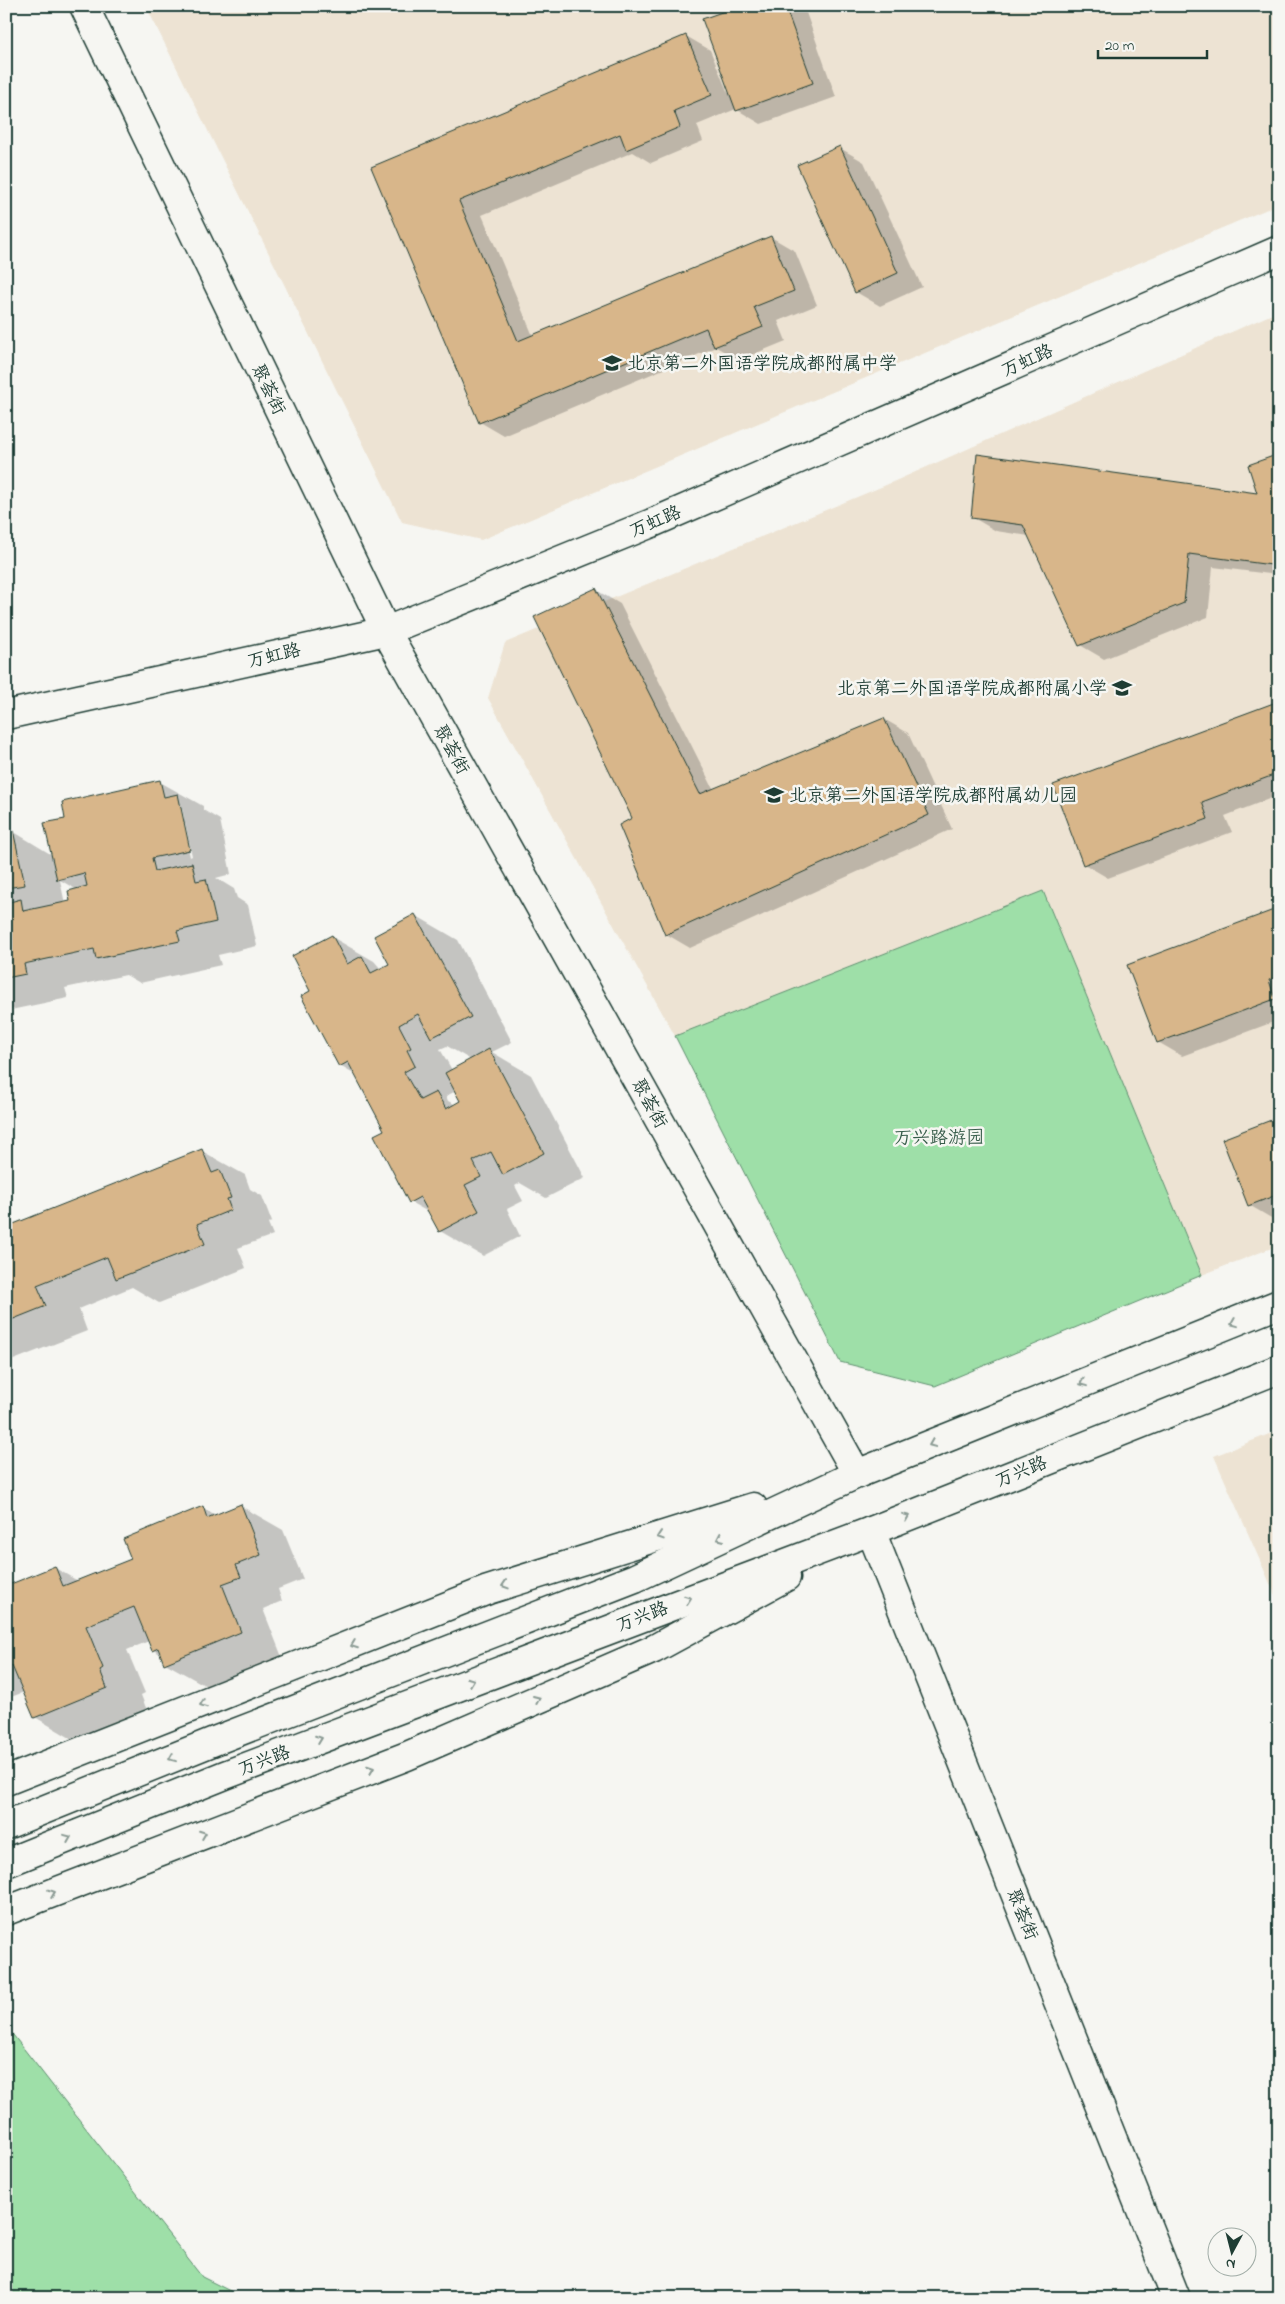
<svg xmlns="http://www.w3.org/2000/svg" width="1285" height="2304" font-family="'Indie Flower','LXGW WenKai TC',sans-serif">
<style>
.built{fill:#ede3d3}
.green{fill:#9edfa8;stroke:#5e8e6e}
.shadow{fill:#0003;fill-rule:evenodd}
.building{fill:#d8b68a;stroke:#1f3d34}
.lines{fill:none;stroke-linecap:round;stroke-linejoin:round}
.street-casing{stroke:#1f3d34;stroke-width:31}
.secondary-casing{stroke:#1f3d34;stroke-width:31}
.street{stroke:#f6f6f2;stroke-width:28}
.secondary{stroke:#f6f6f2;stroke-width:28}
.oneway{stroke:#8a9a93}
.labels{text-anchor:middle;stroke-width:5;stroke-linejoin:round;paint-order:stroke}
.street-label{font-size:18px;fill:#1f3d34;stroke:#f6f6f2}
.poi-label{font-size:18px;fill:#1f3d34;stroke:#f6f6f2;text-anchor:start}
.park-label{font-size:18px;fill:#385d4b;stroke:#f6f6f2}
</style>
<rect width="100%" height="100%" fill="#f6f6f2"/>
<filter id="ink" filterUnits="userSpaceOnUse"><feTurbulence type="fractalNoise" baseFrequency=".02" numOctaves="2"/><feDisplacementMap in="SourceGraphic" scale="10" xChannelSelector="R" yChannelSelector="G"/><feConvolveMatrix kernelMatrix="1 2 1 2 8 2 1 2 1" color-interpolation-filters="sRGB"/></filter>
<g filter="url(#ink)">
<g class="built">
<path d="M146,6h1133v198l-798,336 -79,-18z"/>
<path d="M1279,311v934l-77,30 -159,-384 -368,145 -187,-338 17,-55 381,-158z"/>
<path d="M1279,1430v174l-65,-148z"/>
</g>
<g class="green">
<path d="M1043,891l159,384 -267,111 -95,-24 -165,-326z"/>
<path d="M6,2026l196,251 42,21h-238z"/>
</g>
<g class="shadow">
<path d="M742,6l62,1 32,90 -75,27 -25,-15 -39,16 6,16 -52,22 -18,-11 -151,63 51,121 238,-99 24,14 22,54 -39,16 8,20 -47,19 -23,-13 -212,89 -24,-14 -107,-255 313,-131 24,14 18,43 2,-1z"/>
<path d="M840,148l24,14 58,125 -42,19 -24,-14z"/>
<path d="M1279,455v120l-66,-8 -5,50 -104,42 -24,-14 -51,-109 -33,-5 -24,-14 287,-23z"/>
<path d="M596,590l24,14 94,186 170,-71 24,14 44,96 -262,119 -24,-14 -33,-115z"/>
<path d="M1279,702v93l-54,21 7,16 -124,46 -24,-14z"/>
<path d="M160,782l43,24v4l17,10 11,54 -15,4 18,11 3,9 11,7 9,41 -39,9 3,10 -81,18 -14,-8 -61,13 3,10 -62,13v-184l46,28 15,-35zM180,809h2l10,47 -2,1zM60,880l17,10 -5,12 -7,2z"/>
<path d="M1279,910v110l-97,36 -24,-14z"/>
<path d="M415,915l43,25 54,102 -20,10 39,23 54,103 -39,20 -26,-15 -5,3 8,15 -16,8 13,27 -37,20 -43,-25 -10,-18 -20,-11 -24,-72 -29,-54 -17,-10 -28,-75 20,-54 42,24 7,8 9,-5zM447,1046l24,14 -19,10 -12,-21zM456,1091l6,11 -6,3 -8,-4 -2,-5z"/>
<path d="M1279,1118v98l-6,3 -24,-14z"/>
<path d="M202,1151l43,24 5,14 12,7 10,26 -4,1 5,12 -35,13 8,20 -87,35 -27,-16 -53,22 8,22 -81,32v-135z"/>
<path d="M241,1506l42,24 20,49 -25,10 4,12 -19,8 19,48 -74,30 -43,-24 -3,-8 -9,-5 -4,-9 -22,9 18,43 -4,2 7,18 -71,29 -42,-25 -11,-25 -18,7v-111l49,-20 23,13 54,-21 71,-52 13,7z"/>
</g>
<g class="building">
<path d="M739,6h46l28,77 -77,28 -34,-92z"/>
<path d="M686,35l26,60 -38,16 6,16 -54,23 -6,-16 -161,67 59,140 253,-105 23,55 -40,16 9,20 -49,20 -8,-19 -227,95 -108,-256z"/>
<path d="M840,146l58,127 -43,20 -58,-128z"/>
<path d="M977,454l280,39 -9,-28 31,-11v112l-90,-12 -5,49 -105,43 -56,-121 -52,-7z"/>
<path d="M596,588l104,206 184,-76 45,97 -264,120 -46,-110 13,-7 -98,-201z"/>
<path d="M1279,701v72l-77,29 6,17 -125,46 -30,-80z"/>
<path d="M160,780l4,17 14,-3 12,56 -38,8 3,13 37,-8 4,18 10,-2 10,43 -39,9 3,10 -84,18 -2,-10 -70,15 2,10 -20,4v-75l15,-4 2,12 47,-10 -2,-10 19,-5 -3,-13 -27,7 -13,-57 21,-4 -3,-17z"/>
<path d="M13,830l12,55 -19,3v-56z"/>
<path d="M1279,908v68l-10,4 6,19 -118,44 -30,-78z"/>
<path d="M415,914l56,103 -40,21 -13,-24 -19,11 12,23 -4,2 8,16 -11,6 16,28 16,-8 10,17 14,-8 -15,-28 44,-24 55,104 -41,22 -12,-23 -18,9 8,16 -16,8 14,26 -40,21 -19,-35 -11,6 -35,-68 10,-5 -36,-68 -9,5 -38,-71 9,-5 -18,-35 40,-21 15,29 15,-8 9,17 18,-9 -15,-28z"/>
<path d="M1279,1117v77l-31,12 -26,-67z"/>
<path d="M202,1149l10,24 8,-3 11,28 -4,1 4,11 -34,14 8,20 -89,35 -9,-22 -70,28 9,21 -40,16v-95z"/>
<path d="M241,1504l20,51 -25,10 5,12 -19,7 19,48 -77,32 -6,-16 -6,3 -18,-44 -48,19 17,42 -3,2 7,18 -73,30 -22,-52 -6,3v-83l49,-20 8,20 68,-27 -8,-20 80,-33 4,12z"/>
</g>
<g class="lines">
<defs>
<g id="street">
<path d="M84,6l302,625 471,843"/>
<path d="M6,715l380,-84 266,-108 627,-273"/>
<path d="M871,1531l305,767"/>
</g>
<g id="secondary">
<path d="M6,1781l482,-191 265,-83"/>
<path d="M6,1825l211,-85 418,-162 222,-104 422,-170"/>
<path d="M6,1863l219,-88 646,-244 408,-162"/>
<path d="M6,1911l401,-155 247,-107 132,-72"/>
</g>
</defs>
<use href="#street" class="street-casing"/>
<use href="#secondary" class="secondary-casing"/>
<use href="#street" class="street"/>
<use href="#secondary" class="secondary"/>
</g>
<defs><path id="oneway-chevron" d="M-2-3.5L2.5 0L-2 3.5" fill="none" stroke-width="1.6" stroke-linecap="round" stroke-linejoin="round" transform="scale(1.25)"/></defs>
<g class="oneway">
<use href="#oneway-chevron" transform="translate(1234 1323) rotate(158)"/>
<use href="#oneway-chevron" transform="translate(1083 1383) rotate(158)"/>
<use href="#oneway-chevron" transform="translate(932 1444) rotate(158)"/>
<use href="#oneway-chevron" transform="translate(906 1517) rotate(-22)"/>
<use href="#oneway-chevron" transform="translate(660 1536) rotate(162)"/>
<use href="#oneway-chevron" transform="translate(720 1538) rotate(155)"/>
<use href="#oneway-chevron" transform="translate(505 1585) rotate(162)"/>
<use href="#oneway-chevron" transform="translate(688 1599) rotate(-20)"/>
<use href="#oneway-chevron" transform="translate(354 1645) rotate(159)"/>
<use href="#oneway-chevron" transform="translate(471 1681) rotate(-21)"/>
<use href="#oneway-chevron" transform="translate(537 1699) rotate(-23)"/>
<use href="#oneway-chevron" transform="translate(203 1704) rotate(159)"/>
<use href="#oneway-chevron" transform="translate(319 1739) rotate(-21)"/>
<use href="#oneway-chevron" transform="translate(172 1758) rotate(158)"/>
<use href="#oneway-chevron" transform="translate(371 1769) rotate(-21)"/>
<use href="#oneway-chevron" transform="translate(203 1834) rotate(-21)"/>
<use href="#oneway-chevron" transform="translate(68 1838) rotate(-22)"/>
<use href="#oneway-chevron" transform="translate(52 1893) rotate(-21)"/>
</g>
</g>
<defs>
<symbol id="school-bare" viewBox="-9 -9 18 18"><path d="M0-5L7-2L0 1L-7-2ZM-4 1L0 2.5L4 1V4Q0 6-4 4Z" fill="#1f3d34" stroke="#f6f6f2" stroke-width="2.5" paint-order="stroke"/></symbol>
</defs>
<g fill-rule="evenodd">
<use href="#school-bare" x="598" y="349" width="28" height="28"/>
<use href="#school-bare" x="1108" y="674" width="28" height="28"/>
<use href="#school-bare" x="760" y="781" width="28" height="28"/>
</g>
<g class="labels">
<g class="street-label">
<text transform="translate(1027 360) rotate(-24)" y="6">万虹路</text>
<text transform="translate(269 389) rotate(64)" y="6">聚荟街</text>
<text transform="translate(655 521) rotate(-23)" y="6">万虹路</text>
<text transform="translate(274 655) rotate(-13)" y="6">万虹路</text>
<text transform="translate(452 749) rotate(61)" y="6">聚荟街</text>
<text transform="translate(650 1103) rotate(61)" y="6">聚荟街</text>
<text transform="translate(1021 1471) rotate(-22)" y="6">万兴路</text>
<text transform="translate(642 1616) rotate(-21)" y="6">万兴路</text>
<text transform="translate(264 1760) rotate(-21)" y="6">万兴路</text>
<text transform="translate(1023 1914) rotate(68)" y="6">聚荟街</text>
</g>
<g class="poi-label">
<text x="627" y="369">北京第二外国语学院成都附属中学</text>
<text x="1107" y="694" text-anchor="end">北京第二外国语学院成都附属小学</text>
<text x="789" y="801">北京第二外国语学院成都附属幼儿园</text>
</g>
<g class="park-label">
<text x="939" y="1143">万兴路游园</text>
</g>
</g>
<rect width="1285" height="2304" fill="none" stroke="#f6f6f2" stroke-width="25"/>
<rect x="12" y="12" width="1260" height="2279" fill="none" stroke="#1f3d34" stroke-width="2" filter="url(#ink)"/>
<g transform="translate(1232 2252) rotate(187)"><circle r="24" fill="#f6f6f2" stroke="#a0aca6"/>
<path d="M0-4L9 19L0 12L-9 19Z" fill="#1f3d34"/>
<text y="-8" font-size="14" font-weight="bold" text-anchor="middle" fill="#1f3d34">N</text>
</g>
<path d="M1098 50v8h109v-8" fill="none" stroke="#1f3d34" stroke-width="2.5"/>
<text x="1105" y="50" font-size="15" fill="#1f3d34" stroke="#f6f6f2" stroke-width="4" paint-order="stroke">20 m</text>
</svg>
